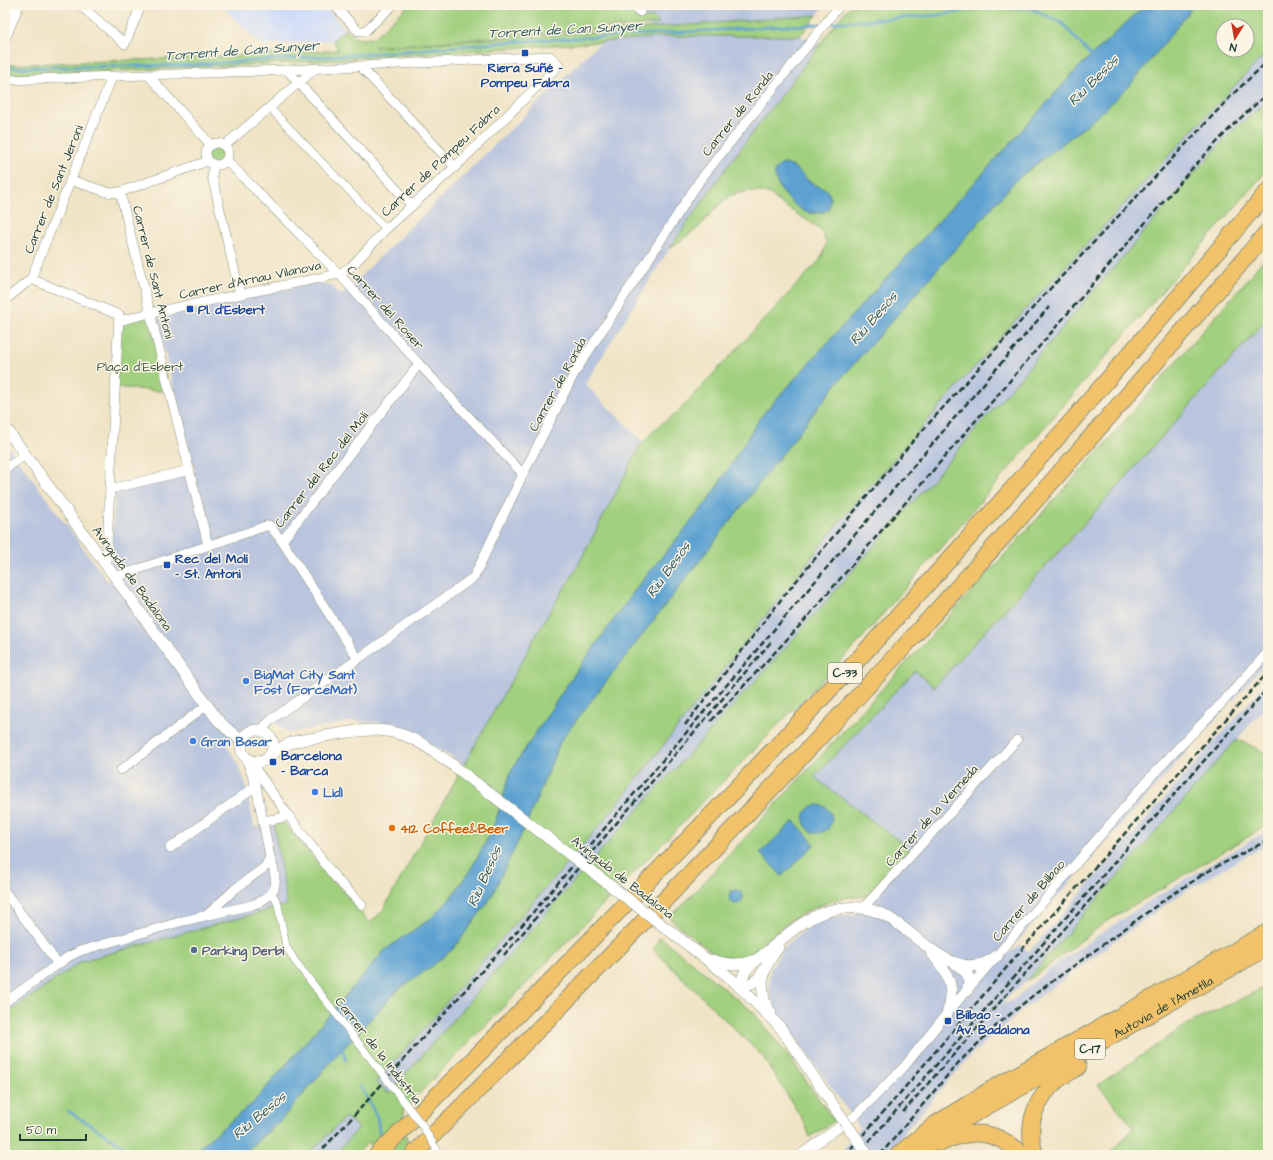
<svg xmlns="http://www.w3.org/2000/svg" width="1273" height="1160" font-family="'Architects Daughter',sans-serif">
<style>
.built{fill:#cedbfa}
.industrial{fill:#b9c5de}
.green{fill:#a1d07f;stroke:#60865a;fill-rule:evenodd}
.water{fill:#5ba1d1;stroke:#3d6f82}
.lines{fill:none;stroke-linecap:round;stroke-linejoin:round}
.stream{stroke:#5ba1d1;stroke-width:2.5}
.pedestrian-casing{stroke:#88907d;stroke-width:8}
.minor-casing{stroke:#88907d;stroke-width:10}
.tertiary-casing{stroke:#88907d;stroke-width:12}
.motorway-casing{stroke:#88907d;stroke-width:18}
.pedestrian{stroke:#fff;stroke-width:7}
.minor{stroke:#fff;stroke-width:9}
.tertiary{stroke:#fff;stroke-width:11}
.motorway{stroke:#f2c26a;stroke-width:16}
.rail{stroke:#1f3d34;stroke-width:2.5;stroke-dasharray:6 3;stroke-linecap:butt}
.pedestrian-bridge-casing{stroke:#88907d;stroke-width:8;stroke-linecap:butt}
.tertiary-bridge-casing{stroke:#88907d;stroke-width:12;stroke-linecap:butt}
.pedestrian-bridge{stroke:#fff;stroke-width:7}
.tertiary-bridge{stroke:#fff;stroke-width:11}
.transit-dot{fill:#1a4fb4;stroke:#fcf5e5;stroke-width:1.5}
.shop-dot{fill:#3f7fe0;stroke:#fcf5e5;stroke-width:1.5}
.food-dot{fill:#e8710a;stroke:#fcf5e5;stroke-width:1.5}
.service-dot{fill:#5c6f8a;stroke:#fcf5e5;stroke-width:1.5}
.labels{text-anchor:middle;stroke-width:3;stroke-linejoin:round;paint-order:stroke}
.shield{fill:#fcf5e5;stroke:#617469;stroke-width:1}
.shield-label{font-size:12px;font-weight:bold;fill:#1f3d34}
.transit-label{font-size:13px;font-weight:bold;fill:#164399;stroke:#fcf5e5;text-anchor:start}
.street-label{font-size:13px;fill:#1f3d34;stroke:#fcf5e5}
.park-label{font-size:13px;fill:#395a43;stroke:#fcf5e5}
.shop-label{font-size:13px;font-weight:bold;fill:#366cbe;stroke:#fcf5e5;text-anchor:start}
.food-label{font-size:13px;font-weight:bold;fill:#c56008;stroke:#fcf5e5;text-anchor:start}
.service-label{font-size:13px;font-weight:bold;fill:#4e5e75;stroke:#fcf5e5;text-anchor:start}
.water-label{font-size:14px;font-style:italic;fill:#315b63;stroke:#fcf5e5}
</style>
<rect width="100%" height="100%" fill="#fcf5e5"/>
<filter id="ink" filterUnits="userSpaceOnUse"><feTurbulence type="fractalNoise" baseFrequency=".025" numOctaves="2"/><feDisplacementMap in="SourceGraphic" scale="8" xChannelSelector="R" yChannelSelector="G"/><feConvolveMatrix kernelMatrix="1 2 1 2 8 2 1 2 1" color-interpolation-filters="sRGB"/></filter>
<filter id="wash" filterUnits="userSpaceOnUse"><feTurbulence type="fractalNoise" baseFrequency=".012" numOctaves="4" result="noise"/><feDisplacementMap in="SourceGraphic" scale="16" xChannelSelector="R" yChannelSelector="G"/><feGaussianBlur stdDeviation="0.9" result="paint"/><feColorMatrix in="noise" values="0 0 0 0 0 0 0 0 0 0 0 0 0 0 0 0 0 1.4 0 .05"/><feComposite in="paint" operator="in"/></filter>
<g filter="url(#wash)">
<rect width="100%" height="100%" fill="#f0e4c6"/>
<path class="built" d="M221,5h102l22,24 -12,11 -72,5z"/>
<g class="industrial">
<path d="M629,5h196l-8,10 -166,13z"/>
<path d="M669,36h131l21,7 -95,125 -57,81 -84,135 58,58 -69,131 -27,43 -82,149 -70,-42 -41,-2 -66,12 -12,-10 -50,22 10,14 10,25 8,43 20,-2 13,80 -205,56 -77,54v-573l104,141 6,-87 4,-5 76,-19 -39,-154 163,-36 12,3 10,10 252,-246 9,-7z"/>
<path d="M1268,51v50l-34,28 -38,42 -229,269 -187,214 -175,192 -216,248 -13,-12 40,-44 190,-220 235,-298 171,-196 179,-192z"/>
<path d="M1268,318v343l-264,295 17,-11 8,7 239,-271v23l-243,278 -15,12 -8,11 14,-7 33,-29 100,-68 109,-65 10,-4v13l-22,11 -64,37 -63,45 -93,69 -54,47 -88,101h-45l21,-27 -58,-82 -27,-35 -6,-20 1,-21 7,-12 7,-11 9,-8 18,-14 18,-8 25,-3 8,-12 48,-53 -97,-72 102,-107 19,17 144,-156z"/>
<path d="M345,1117l14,11 -25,27h-26z"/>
</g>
<g class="green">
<path d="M409,5h216l12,14 16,-2 6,7 -285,23 277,-19 166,-13 -17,21h-131l-67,6 -332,22 -201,9 -64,2v-10l256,-10 77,-5 -5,-10 12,-11 10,9 11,1 8,-2z"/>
<path d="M852,5h291l-3,5 -62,58 -91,101 -119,129 -106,117 -54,86 -70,85 -67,93 -57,87 -4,8 -14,46 -7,16 -18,33 -22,31 -19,19 -45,31 -132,153 -63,52h-185v-140l77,-54 205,-56 -13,-80 10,-2 86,100 13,-13 164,-294 27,-43 66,-127c11,-13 20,-23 35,-31l145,-155 4,-9 2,-8 -3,-9 -7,-8 -33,-21 -14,-12 -19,-2 -19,4 -14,12 -19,21 -29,21 57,-81 120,-158zM792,165c5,4 7,8 11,12 7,6 16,9 24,13l-3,22c-5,0 -11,2 -15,1 -10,-3 -24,-18 -30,-25z"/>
<path d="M1193,5h75v46l-77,81 -179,192 -171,196 -235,298 -190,220 -40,44 13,11 216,-247 175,-192 187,-214 229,-269 38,-42 34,-28v68l-410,474 -455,467 4,32 -1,13h-28l-9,-13 -13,13h-22l25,-27 -14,-11 -37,38h-67l39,-34 57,-66 61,-65 33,-23 23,-19 36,-49 35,-72 36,-87 276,-357 180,-204 74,-57 59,-61 38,-48zM1223,26h24v24h-24z"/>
<circle cx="217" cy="154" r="11"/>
<path d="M1268,254v64l-190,213 -144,156 -19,-16 -101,106 96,72 -42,47 -27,2 -28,10 -25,14 -38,33 -12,4 -21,-3 -49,-39 13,-10 250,-271 173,-191 142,-164z"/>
<path d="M147,314l23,78 -55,-5 3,-62z"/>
<path d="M1237,739l31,15v71l-164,98 -65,50 -14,9z"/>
<path d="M660,937l93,75 39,49 42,60 -24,16 -6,-15 -41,-65 -110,-108z"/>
<path d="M1268,986v169h-160l26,-27 -36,-43 90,-61z"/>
</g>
<g class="water">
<path d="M1143,5h50l-5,8 -38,48 -21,25 -30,29 -82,64 -180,204 -276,357 -36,87 -35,72 -36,49 -23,19 -33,23 -61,65 -57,66 -39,34h-51l63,-52 132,-153 45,-31 19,-19 22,-31 18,-33 7,-16 14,-46 4,-8 57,-87 67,-93 70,-85 54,-86 106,-117 119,-129 91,-101 62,-58z"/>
<path d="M784,164c14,1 19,15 31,21 4,2 10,2 13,7 4,6 2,13 0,18 -5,2 -17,4 -22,2 -12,-4 -48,-41 -22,-48z"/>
<circle cx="818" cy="819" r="14"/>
<path d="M794,821l21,23 -33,32 -22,-23z"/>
<circle cx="736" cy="897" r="7"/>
</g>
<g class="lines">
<g class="stream">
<path d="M828,23l111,-8 42,-7h49l32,15 31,35"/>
<path d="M5,68l182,-3 178,-11 144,-12 312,-18"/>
<path d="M342,1047l4,13"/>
<path d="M361,1087l16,30 2,14 3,10"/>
<path d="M68,1111l70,44"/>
</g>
</g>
</g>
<g filter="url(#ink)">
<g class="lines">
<defs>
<g id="pedestrian">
<path d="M269,107l117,122"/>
<path d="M272,894l4,6 2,5 8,41 9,15"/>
</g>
<g id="minor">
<path d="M80,5l45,39 16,-39"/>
<path d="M334,5l24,26h7l28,-26"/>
<path d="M634,5l6,7"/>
<path d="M360,66l95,101"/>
<path d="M287,70l125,136"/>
<path d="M149,76l62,69"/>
<path d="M5,80l282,-10 263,-14 9,9 -104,102 -69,62 -35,38 -12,7 -189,39 -31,8"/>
<circle cx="217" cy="154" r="11"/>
<path d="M224,146l92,-78"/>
<path d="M226,160l113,114 80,90 104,110"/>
<path d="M214,165l-2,11 28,118"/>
<path d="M70,180l40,13 10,-1 88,-31"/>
<path d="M120,192l88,353"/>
<path d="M31,279l88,36 -13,250"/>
<path d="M5,300l26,-21 81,-202"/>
<path d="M5,469l20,-14"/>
<path d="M110,489l80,-19"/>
<path d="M282,541l76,118"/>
<path d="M115,577l154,-52 13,16 137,-177"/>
<path d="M260,731l12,-12 86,-60 116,-82 49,-103 52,-102 125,-192 140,-175"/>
<path d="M121,770l86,-65"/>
<path d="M257,771l31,44 47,62 27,28"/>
<path d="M263,821l18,-3 7,-3"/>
<path d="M170,848l86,-62"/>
<path d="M5,892l53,72"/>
<path d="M863,908l154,-168"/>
<path d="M207,915l28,-26 30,-22 5,-10"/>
<path d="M5,1002l63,-45 12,-6 103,-30 69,-16c27,-10 27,-22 18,-48l-14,-71 -10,-28"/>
<path d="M800,1155l56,-40 48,-48 39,-49 211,-245 68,-70 46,-51"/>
</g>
<g id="tertiary">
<path d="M5,37l13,-32"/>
<path d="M5,427l110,150 102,142 9,9 16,13"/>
<circle cx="257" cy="746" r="16"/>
<path d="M269,756c8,-5 15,-11 24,-14 9,-3 19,-3 27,-5 27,-5 53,-11 80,-3 18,5 34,18 50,29"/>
<path d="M679,938l55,43 46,46 53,78"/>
<path d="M931,952c17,21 26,36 16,62"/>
<path d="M712,960c15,5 28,6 43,0"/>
<path d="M956,964c11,9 16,11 11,27"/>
<path d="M765,970l-3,12 2,19 7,12"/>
<path d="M738,985c24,3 27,-22 40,-37"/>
<path d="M743,990c-5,-21 13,-29 26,-40 19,-16 38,-34 63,-40 16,-4 33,-3 48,3 35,15 77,78 118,42"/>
</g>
<g id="motorway">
<path d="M940,1143c33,-15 56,-13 83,12"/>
<path d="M377,1155c64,-63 128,-127 191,-192 135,-138 269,-278 398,-422 103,-115 203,-232 302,-350"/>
<path d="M413,1155c166,-165 329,-333 488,-505 125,-137 247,-277 367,-419"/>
<path d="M898,1155l38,-31 56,-35 276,-157"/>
<path id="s1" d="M915,1155l32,-24 23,-15 298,-169"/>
<path d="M1035,1155c-10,-30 0,-57 25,-77 6,-4 12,-7 18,-11"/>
</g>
</defs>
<use href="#pedestrian" class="pedestrian-casing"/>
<use href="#minor" class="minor-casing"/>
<use href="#tertiary" class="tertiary-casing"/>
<use href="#motorway" class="motorway-casing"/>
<use href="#pedestrian" class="pedestrian"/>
<use href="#minor" class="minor"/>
<use href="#tertiary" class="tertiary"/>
<use href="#motorway" class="motorway"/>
<g class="rail">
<path d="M711,721l93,-100 384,-448 45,-48 35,-32"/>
<path d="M685,725l98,-128 130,-156 135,-150 185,-197 35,-33"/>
<path d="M1199,876l69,-36"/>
<path d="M504,955l267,-313"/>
<path d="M903,1112l201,-228"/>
<path d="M317,1155l33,-35 156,-176 543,-637"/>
<path d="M845,1155l50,-56 129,-152 244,-275"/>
<path d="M857,1155l411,-467"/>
<path d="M880,1155l78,-92 39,-38 38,-31 132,-96 37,-24"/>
</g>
<defs>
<path id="pedestrian-bridge" d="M295,961l127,164 18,30"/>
<g id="tertiary-bridge">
<path d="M450,763l229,175"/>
<path d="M833,1105l35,50"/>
</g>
</defs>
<use href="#pedestrian-bridge" class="pedestrian-bridge-casing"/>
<use href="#tertiary-bridge" class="tertiary-bridge-casing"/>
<use href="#pedestrian-bridge" class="pedestrian-bridge"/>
<use href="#tertiary-bridge" class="tertiary-bridge"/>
</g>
</g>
<g class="transit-dot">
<rect x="521" y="49" width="8" height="8" rx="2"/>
<rect x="186" y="305" width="8" height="8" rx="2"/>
<rect x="163" y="561" width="8" height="8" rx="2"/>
<rect x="269" y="758" width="8" height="8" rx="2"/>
<rect x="944" y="1017" width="8" height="8" rx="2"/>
</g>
<g class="shop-dot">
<circle cx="246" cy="681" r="4"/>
<circle cx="193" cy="741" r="4"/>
<circle cx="315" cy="792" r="4"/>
</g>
<circle class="food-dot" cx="392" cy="828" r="4"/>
<circle class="service-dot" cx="194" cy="950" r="4"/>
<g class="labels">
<g class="shield">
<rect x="828" y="663" width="34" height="20" rx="3"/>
<rect x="1075" y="1039" width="30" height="20" rx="3"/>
</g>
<g class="shield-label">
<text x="845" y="677">C-33</text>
<text x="1090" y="1053">C-17</text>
</g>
<g class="transit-label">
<text x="525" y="72" text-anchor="middle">Riera Suñé -<tspan x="525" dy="15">Pompeu Fabra</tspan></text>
<text x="198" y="314">Pl. d'Esbert</text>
<text x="175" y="563">Rec del Molí<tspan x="175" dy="15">- St. Antoni</tspan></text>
<text x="281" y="760">Barcelona<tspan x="281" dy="15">- Barca</tspan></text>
<text x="956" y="1019">Bilbao -<tspan x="956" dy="15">Av. Badalona</tspan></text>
</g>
<g class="street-label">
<text transform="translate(737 113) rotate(-51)" y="5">Carrer de Ronda</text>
<text transform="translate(440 160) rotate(-43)" y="5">Carrer de Pompeu Fabra</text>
<text transform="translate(53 189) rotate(-68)" y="5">Carrer de Sant Jeroni</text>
<text transform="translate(154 272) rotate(76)" y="5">Carrer de Sant Antoni</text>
<text transform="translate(250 279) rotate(-12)" y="5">Carrer d'Arnau Vilanova</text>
<text transform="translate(386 307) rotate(48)" y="5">Carrer del Roser</text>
<text transform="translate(557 384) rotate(-61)" y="5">Carrer de Ronda</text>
<text transform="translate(321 469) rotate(-52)" y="5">Carrer del Rec del Molí</text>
<text transform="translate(133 578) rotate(54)" y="5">Avinguda de Badalona</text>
<text transform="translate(931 815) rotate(-48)" y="5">Carrer de la Verneda</text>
<text transform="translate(623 877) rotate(38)" y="5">Avinguda de Badalona</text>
<text transform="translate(1028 900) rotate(-49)" y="5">Carrer de Bilbao</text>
<text dy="5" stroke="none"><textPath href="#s1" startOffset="289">Autovia de l'Ametlla</textPath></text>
<text transform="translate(379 1050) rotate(52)" y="5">Carrer de la Indústria</text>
</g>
<g class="park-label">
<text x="140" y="371">Plaça d'Esbert</text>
</g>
<g class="shop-label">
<text x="254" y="679">BigMat City Sant<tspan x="254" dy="15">Fost (ForceMat)</tspan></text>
<text x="201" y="746">Gran Basar</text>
<text x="323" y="797">Lidl</text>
</g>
<g class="food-label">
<text x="400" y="833">412 Coffee&amp;Beer</text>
</g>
<g class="service-label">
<text x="202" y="955">Parking Derbi</text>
</g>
<g class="water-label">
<text transform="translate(565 29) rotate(-3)" y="5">Torrent de Can Sunyer</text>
<text transform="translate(242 50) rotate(-4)" y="5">Torrent de Can Sunyer</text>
<text transform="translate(1093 80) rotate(-45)" y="5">Riu Besòs</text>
<text transform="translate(873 318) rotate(-49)" y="5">Riu Besòs</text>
<text transform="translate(668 569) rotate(-54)" y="5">Riu Besòs</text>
<text transform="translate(484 876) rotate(-66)" y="5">Riu Besòs</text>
<text transform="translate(259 1115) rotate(-40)" y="5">Riu Besòs</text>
</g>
</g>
<rect width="1273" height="1160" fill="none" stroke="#fcf5e5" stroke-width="20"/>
<g transform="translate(1235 38) rotate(191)"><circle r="19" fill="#fcf5e5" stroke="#a4ab9e"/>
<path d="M0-3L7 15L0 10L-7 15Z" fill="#c8321e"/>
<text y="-6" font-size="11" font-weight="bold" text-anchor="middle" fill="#1f3d34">N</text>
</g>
<path d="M20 1134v6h66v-6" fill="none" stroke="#1f3d34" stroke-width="2"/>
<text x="26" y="1134" font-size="12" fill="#1f3d34" stroke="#fcf5e5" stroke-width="3" paint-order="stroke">50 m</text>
</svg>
